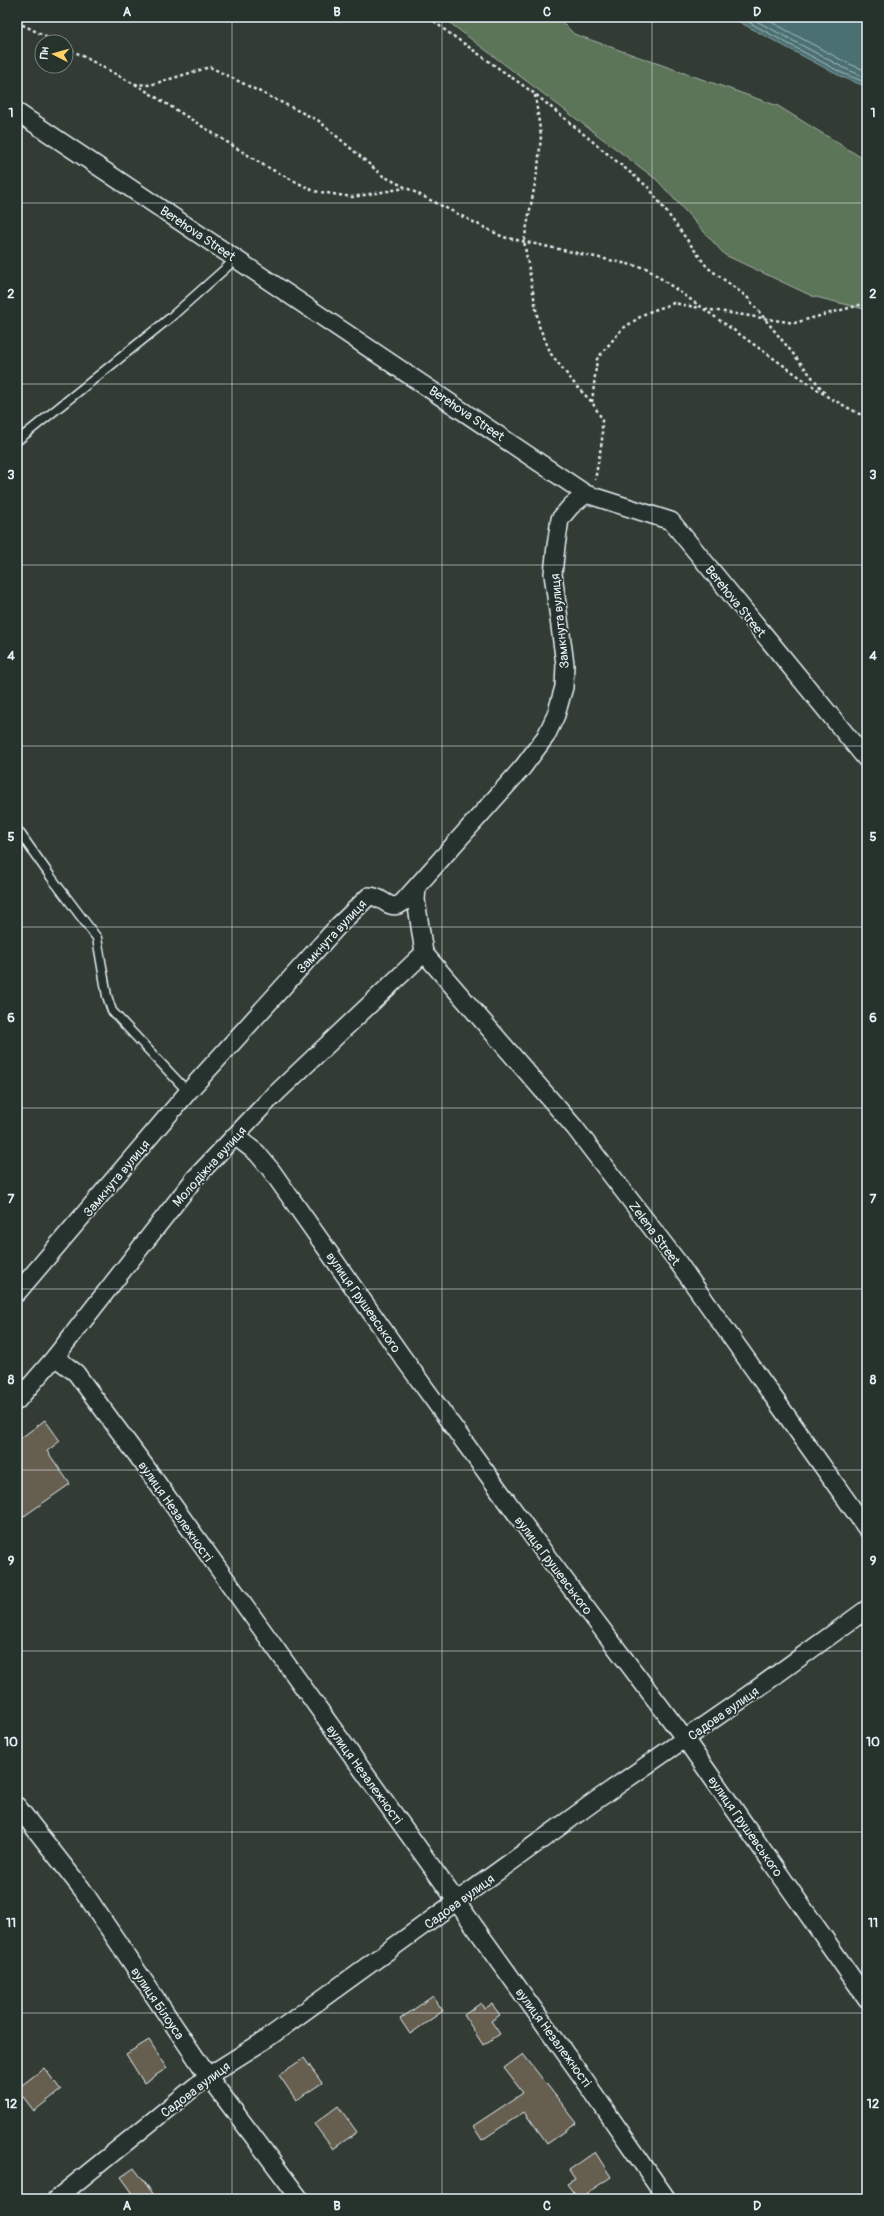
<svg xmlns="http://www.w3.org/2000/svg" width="884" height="2216" font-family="Pangolin,sans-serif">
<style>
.green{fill:#5b7459;stroke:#a2b2a8}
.water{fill:#4c6f72;stroke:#8aa3a8}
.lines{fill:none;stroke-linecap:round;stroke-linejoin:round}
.shore{stroke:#aabdc2;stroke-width:1}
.building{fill:#665e4f;stroke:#e8f1f8}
.lane-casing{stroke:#e8f1f8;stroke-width:11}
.street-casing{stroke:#e8f1f8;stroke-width:20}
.path{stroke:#e8f1f8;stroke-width:2.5;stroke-dasharray:3 3;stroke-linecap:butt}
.lane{stroke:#26332d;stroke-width:8}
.street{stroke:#26332d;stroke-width:17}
.grid{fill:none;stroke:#e8f1f8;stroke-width:1;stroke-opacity:0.55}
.labels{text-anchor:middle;stroke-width:3.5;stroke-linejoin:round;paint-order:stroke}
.street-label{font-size:13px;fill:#e8f1f8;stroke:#26332d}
.neatline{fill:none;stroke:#e8f1f8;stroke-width:1.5}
.grid-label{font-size:13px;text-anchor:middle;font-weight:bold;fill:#e8f1f8}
</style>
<rect width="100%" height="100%" fill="#333c34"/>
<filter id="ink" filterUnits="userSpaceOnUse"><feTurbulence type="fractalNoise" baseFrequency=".025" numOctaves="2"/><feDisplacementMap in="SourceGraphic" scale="8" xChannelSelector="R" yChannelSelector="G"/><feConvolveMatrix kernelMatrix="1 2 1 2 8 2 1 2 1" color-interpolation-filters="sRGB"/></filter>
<g filter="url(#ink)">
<path class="green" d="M442,17h115l17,17 204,72 89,55v218l-4,-7 1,-63 -52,-13 -87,-41 -68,-75z"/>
<path class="water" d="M730,17h127l10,8v62l-27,-11z"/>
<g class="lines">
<g class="shore">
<path d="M739,17l103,56 25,10"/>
<path d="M749,17l95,51 23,10"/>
<path d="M762,17l85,46 20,8"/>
</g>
</g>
<g class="building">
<path d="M45,1420l15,21 -13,10 23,33 -53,37v-80z"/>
<path d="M433,1996l10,15 -33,23 -10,-15z"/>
<path d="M481,2003l3,6 8,-5 8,11 -9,6 9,13 -17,11 -19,-30z"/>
<path d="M149,2040l18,28 -23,15 -18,-29z"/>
<path d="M523,2054l54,69 -30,21 -23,-32 -42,28 -9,-14 50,-33 -19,-25z"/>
<path d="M304,2058l18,25 -26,17 -17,-25z"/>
<path d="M44,2068l17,22 -27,21 -17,-22z"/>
<path d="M338,2106l19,26 -24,17 -19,-25z"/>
<path d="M595,2152l16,25 -33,22 -11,-15 8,-5 -6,-9z"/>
<path d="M134,2168l23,31h-20l-16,-22z"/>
</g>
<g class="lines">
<defs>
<g id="lane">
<path d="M17,441l154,-124 65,-58"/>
<path d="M17,829l34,48 46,61 10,58 5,15 76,81"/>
</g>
<g id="street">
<path d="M17,112l569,382 85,27 196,239"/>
<path d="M417,887l-1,13 8,53 151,175 102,133 190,268"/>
<path d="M235,1136l22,17 14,17 130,185 148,204 136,180 182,260"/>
<path d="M17,1293l171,-201 151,-167 30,-29c15,0 19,16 33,7l121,-136 23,-31 10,-21 8,-28 1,-23 -12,-90 3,-28 4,-27 11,-13 15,-12"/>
<path d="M55,1357l21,16 69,93 445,622 77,111"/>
<path d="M17,1401l38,-44 140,-179 73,-77 156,-148"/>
<path d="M17,1806l65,83 126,187 92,123"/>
<path d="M56,2199l152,-123 57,-36 330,-239 156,-108 116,-84"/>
</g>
</defs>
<use href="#lane" class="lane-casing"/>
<use href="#street" class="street-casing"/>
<g class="path">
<path d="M430,17l12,11 93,66 114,94 58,79 40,30 78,96"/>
<path d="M17,22l40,20"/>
<path d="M66,47l68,37 16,1 60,-18 109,54 64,55 120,61 143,31 182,129 39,21"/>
<path d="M135,84l130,82 49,25 38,6 53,-9"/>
<path d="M535,95l6,41 -3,32 -14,73 15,85 12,28 27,34 14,14 10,17v22l-7,39"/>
<path d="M705,309l89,14 73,-20"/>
<path d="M592,402l5,-43 25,-30 24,-16 28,-10 26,5"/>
</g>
<use href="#lane" class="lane"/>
<use href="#street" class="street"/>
</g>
</g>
<path class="grid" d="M232,17v2182M442,17v2182M652,17v2182M17,203h850M17,384h850M17,565h850M17,746h850M17,927h850M17,1108h850M17,1289h850M17,1470h850M17,1651h850M17,1832h850M17,2013h850"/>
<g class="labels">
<g class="street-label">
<text transform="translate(198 233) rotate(34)" y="5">Berehova Street</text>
<text transform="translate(467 413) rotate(34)" y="5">Berehova Street</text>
<text transform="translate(736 601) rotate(51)" y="5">Berehova Street</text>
<text transform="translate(559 621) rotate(-96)" y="5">Замкнута вулиця</text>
<text transform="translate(331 936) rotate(-47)" y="5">Замкнута вулиця</text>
<text transform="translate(209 1166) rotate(-48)" y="5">Молодіжна вулиця</text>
<text transform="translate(116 1178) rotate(-50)" y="5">Замкнута вулиця</text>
<text transform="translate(655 1233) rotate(53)" y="5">Zelena Street</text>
<text transform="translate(364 1302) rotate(55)" y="5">вулиця Грушевського</text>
<text transform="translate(176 1511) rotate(55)" y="5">вулиця Незалежності</text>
<text transform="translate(554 1565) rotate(53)" y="5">вулиця Грушевського</text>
<text transform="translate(723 1713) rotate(-35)" y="5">Садова вулиця</text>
<text transform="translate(365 1774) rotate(54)" y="5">вулиця Незалежності</text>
<text transform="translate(746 1826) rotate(55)" y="5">вулиця Грушевського</text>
<text transform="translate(459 1901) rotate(-36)" y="5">Садова вулиця</text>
<text transform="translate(158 2003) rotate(56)" y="5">вулиця Білоуса</text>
<text transform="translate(554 2037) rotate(54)" y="5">вулиця Незалежності</text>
<text transform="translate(195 2089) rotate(-37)" y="5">Садова вулиця</text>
</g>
</g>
<rect width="884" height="2216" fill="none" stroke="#26332d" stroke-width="44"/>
<g transform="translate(54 54) rotate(276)"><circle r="19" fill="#26332d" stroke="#747f7e"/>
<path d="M0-3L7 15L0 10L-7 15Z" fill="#ffd166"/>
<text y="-6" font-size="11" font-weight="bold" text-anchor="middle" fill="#e8f1f8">Пн</text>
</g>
<rect x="22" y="22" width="840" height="2172" class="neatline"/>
<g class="grid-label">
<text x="127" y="16">A</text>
<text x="337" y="16">B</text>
<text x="547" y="16">C</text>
<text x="757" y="16">D</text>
<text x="11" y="117">1</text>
<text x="873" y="117">1</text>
<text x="11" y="298">2</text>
<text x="873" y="298">2</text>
<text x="11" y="479">3</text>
<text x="873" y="479">3</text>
<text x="11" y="660">4</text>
<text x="873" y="660">4</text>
<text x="11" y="841">5</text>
<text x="873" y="841">5</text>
<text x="11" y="1022">6</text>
<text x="873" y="1022">6</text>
<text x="11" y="1203">7</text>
<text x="873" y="1203">7</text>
<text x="11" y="1384">8</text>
<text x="873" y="1384">8</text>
<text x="11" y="1565">9</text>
<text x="873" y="1565">9</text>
<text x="11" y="1746">10</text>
<text x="873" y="1746">10</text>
<text x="11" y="1927">11</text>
<text x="873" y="1927">11</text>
<text x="11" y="2108">12</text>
<text x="873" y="2108">12</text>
<text x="127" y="2210">A</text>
<text x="337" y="2210">B</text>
<text x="547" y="2210">C</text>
<text x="757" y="2210">D</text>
</g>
</svg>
